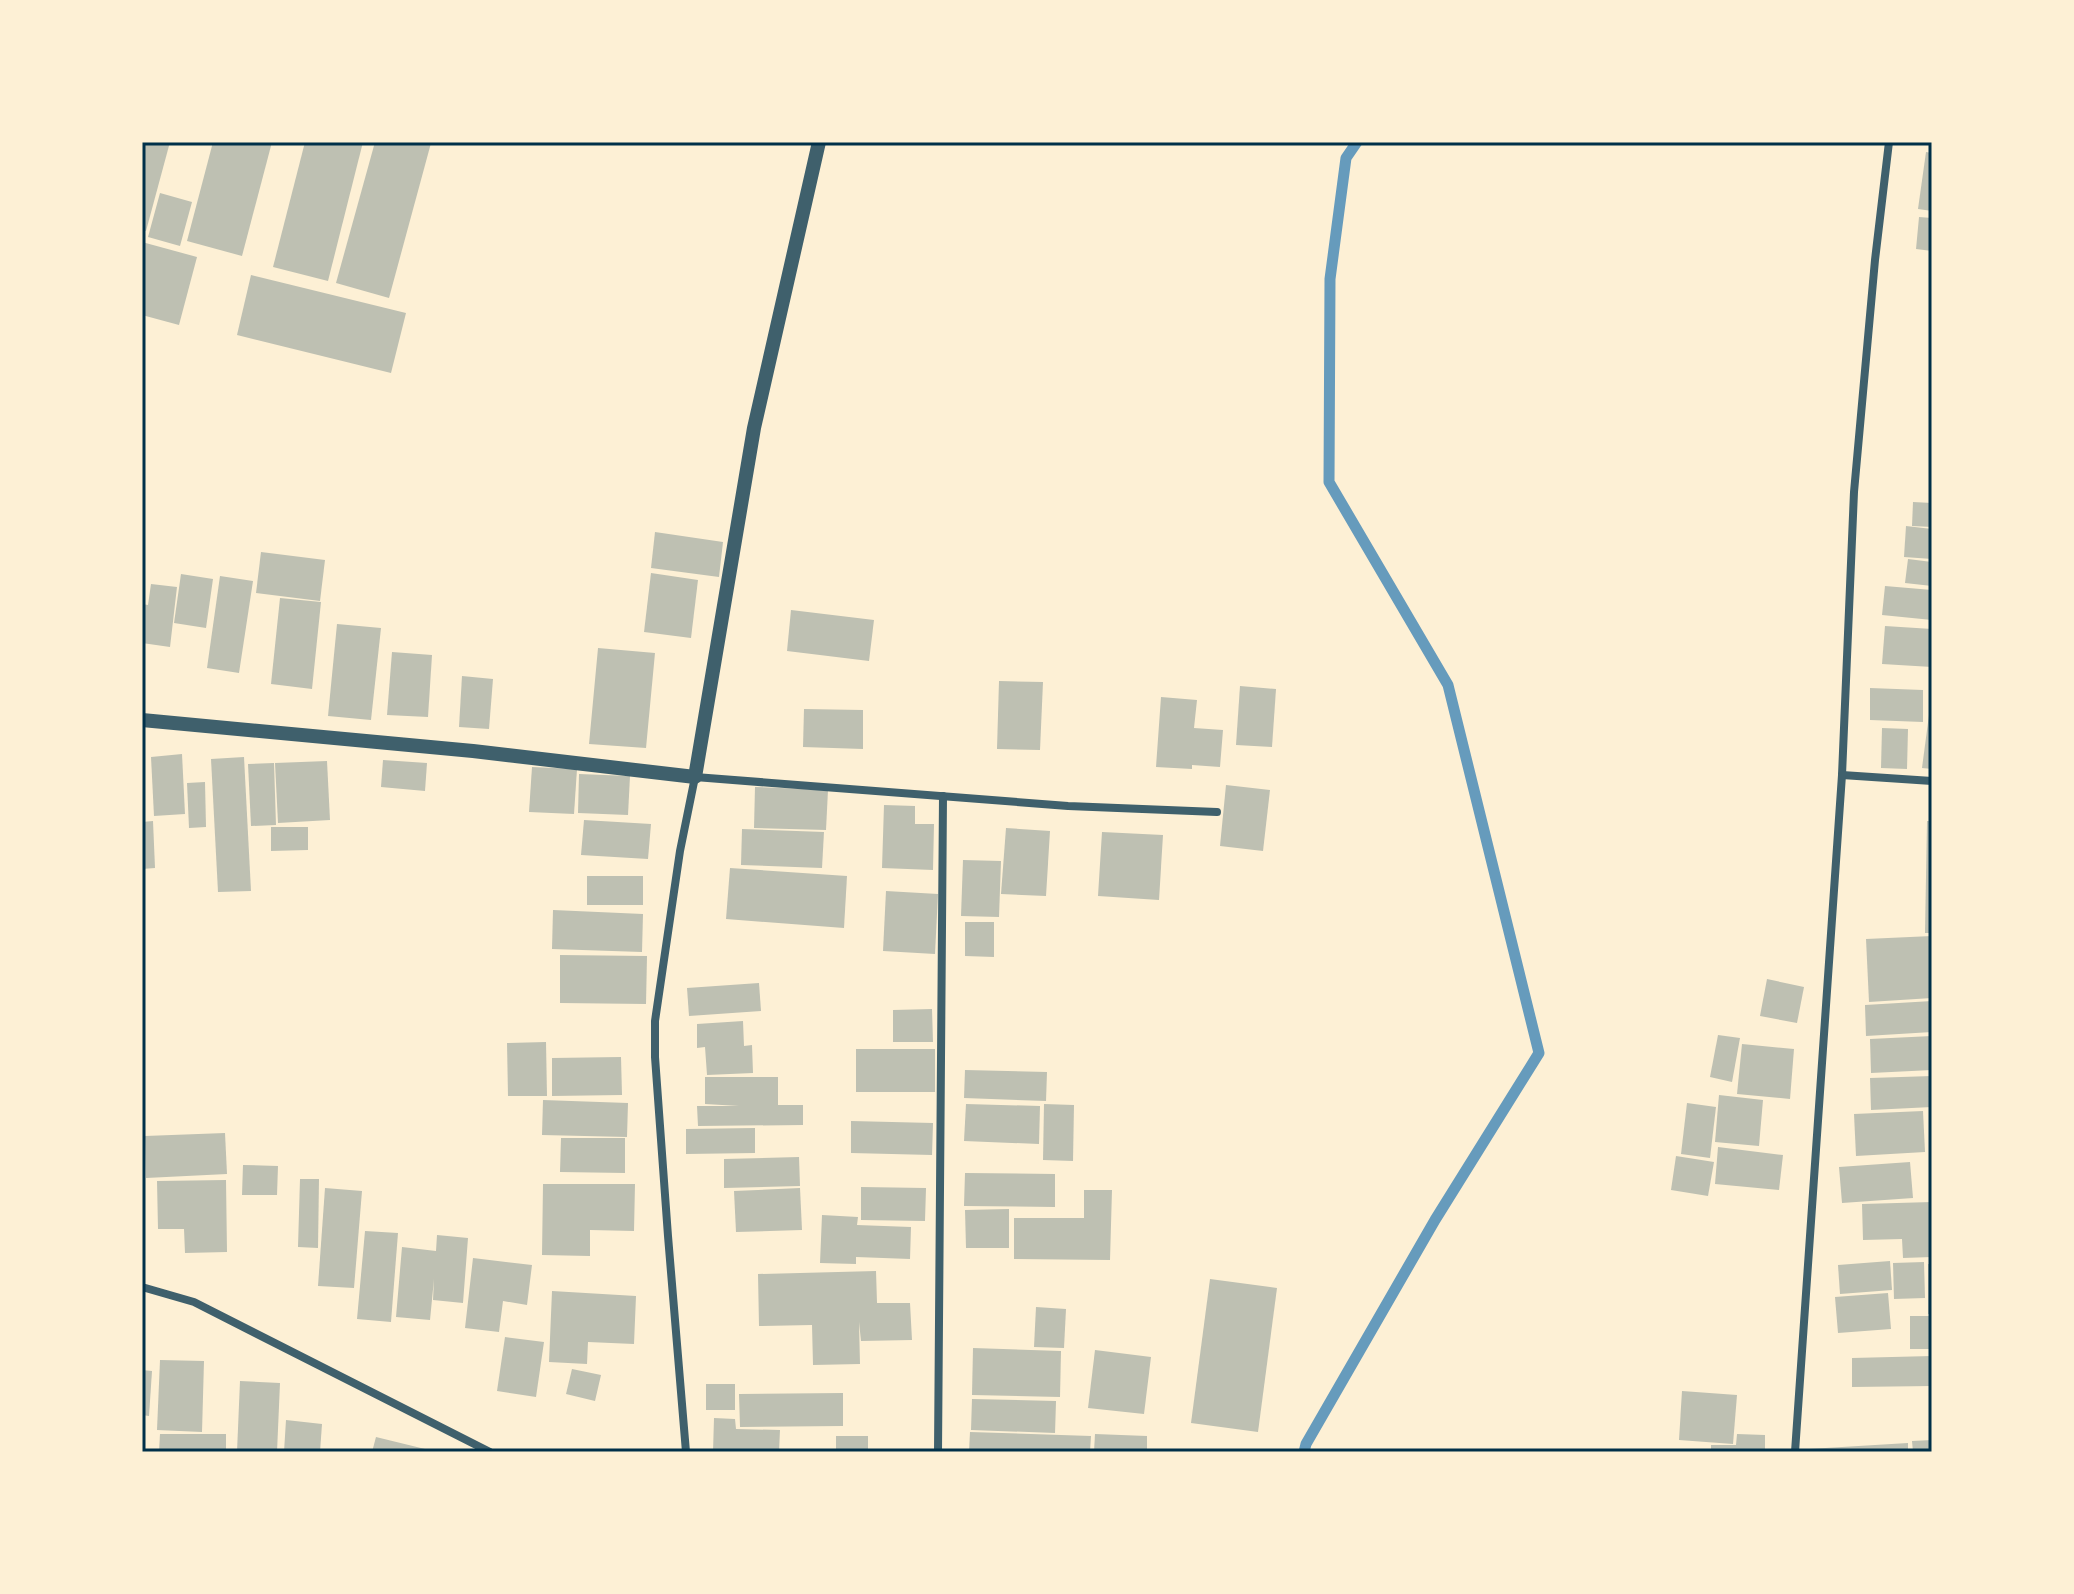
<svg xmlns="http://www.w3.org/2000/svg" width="2074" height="1594" font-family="'Titillium Web',sans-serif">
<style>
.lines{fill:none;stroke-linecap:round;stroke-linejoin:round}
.stream{stroke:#669bbc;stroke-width:11}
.building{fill:#bec0b2}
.minor{stroke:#3f606c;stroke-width:8}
.tertiary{stroke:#3f606c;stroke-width:14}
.neatline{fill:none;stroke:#003049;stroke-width:3}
</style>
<rect width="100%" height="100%" fill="#fdf0d5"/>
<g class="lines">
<path class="stream" d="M1304,1452l2,-8 129,-224 104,-167 -91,-368 -119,-203 1,-203 16,-121 11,-16"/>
</g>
<g class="building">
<path d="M142,142h28l-24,89 -4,-1z"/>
<path d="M213,142h59l-30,114 -55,-15z"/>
<path d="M305,142h58l-35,139 -55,-14z"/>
<path d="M375,142l56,1 -42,155 -53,-15z"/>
<path d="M1926,152l6,1v58l-14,-2z"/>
<path d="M160,193l32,9 -12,44 -32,-9z"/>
<path d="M1919,217l13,1v33l-16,-2z"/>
<path d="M142,242l55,15 -18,68 -37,-10z"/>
<path d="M251,275l155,38 -15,60 -154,-38z"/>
<path d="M1913,502l19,1v24l-20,-1z"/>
<path d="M1906,526l26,3v30l-28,-2z"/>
<path d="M655,532l68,10 -4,35 -68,-9z"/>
<path d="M261,552l64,8 -5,41 -64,-8z"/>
<path d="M1908,559l24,3v24l-27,-3z"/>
<path d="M651,573l47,7 -7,58 -47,-6z"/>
<path d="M181,574l32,5 -7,49 -32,-5z"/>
<path d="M220,576l33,5 -14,92 -32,-5z"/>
<path d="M151,584l26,3 -7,60 -28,-4v-39l6,1z"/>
<path d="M1885,586l47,4v30l-50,-5z"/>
<path d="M280,598l41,4 -9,87 -41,-5z"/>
<path d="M791,610l83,10 -5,41 -82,-10z"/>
<path d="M337,624l44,4 -10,92 -43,-4z"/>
<path d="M1885,626l47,3v38l-50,-3z"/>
<path d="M598,648l57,5 -9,95 -57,-4z"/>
<path d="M392,652l40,3 -4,62 -41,-2z"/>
<path d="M462,676l31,3 -4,50 -30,-2z"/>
<path d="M999,681l44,1 -3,68 -43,-1z"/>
<path d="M1240,686l36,3 -4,58 -36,-2z"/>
<path d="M1870,688l53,2v32l-53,-2z"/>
<path d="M1161,697l36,3 -3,28 29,2 -3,37 -28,-2v4l-36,-2z"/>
<path d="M804,709l59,1v39l-60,-2z"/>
<path d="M1929,715h3v54l-10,-1z"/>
<path d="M1882,728l26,1 -1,40 -26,-1z"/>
<path d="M182,754l3,60 -31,2 -3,-59z"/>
<path d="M244,757l7,134 -33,1 -7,-133z"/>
<path d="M383,760l44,3 -2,28 -44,-4z"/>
<path d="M327,761l3,59 -52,3 -3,-60z"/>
<path d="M274,763l2,62 -25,1 -3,-62z"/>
<path d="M532,767l45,2 -3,45 -45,-2z"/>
<path d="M579,774l51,2 -2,39 -50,-2z"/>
<path d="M205,782l1,45 -17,1 -2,-45z"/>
<path d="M1226,785l44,5 -7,61 -43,-5z"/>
<path d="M755,787l73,3 -2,40 -72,-2z"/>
<path d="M884,805l31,1v18h19l-1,46 -51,-2z"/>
<path d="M584,820l67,4 -3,35 -67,-4z"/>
<path d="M153,821l2,47 -13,1v-47z"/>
<path d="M1927,821h5v112h-7z"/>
<path d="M271,827h37v23l-37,1z"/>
<path d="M1006,828l44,3 -4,65 -45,-2z"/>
<path d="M742,829l82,3 -2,36 -81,-3z"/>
<path d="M1102,832l61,3 -4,65 -61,-4z"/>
<path d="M963,860l38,1 -2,56 -38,-1z"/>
<path d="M730,868l117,8 -3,52 -118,-9z"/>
<rect x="587" y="876" width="56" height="29"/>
<path d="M886,891l52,3 -3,60 -52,-3z"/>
<path d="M553,910l90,4 -1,38 -90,-3z"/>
<path d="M965,922h29v35l-29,-1z"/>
<path d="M1932,936v62l-63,4 -3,-63z"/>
<path d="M560,955l87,1 -1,48 -86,-1z"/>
<path d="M1767,979l37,8 -7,36 -37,-7z"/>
<path d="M759,983l2,28 -72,5 -2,-28z"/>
<path d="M1932,1001v31l-66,4 -1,-31z"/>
<path d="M932,1009l1,33h-40v-32z"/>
<path d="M743,1021l1,25 8,-1 1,28 -46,2 -2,-28 -8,1v-24z"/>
<path d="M1718,1035l22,3 -8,44 -22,-5z"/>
<path d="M1932,1036v34l-61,3 -1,-34z"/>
<path d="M546,1042l1,54h-39l-1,-53z"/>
<path d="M1742,1044l52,5 -4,50 -53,-5z"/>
<rect x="856" y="1049" width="79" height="43"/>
<path d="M621,1057l1,38 -70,1v-38z"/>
<path d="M965,1070l82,2 -1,29 -82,-3z"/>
<path d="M1932,1076v31l-61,3 -1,-32z"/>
<path d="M705,1077h73v28h25v20l-105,1 -1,-20h42l-34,-2z"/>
<path d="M1719,1095l44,5 -4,46 -44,-4z"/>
<path d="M543,1100l85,3 -1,34 -85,-2z"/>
<path d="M1687,1103l29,4 -6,51 -29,-4z"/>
<path d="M966,1104l74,2 -1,38 -75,-3z"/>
<path d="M1044,1104l30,1 -1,56 -30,-1z"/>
<path d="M1923,1111l2,41 -69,4 -2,-42z"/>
<path d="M851,1121l82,2 -1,32 -81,-2z"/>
<path d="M755,1128v25l-69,1v-25z"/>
<path d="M225,1133l2,41 -81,4 -1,-42z"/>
<path d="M561,1138h64v35l-65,-1z"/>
<path d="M1718,1147l65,8 -4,35 -64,-6z"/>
<path d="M1676,1156l38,6 -6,34 -37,-6z"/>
<path d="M799,1157l1,29 -76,2v-29z"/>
<path d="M1910,1162l3,36 -71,5 -3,-36z"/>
<path d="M243,1165l35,1 -1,29h-35z"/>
<path d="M965,1173l90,1v33l-91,-1z"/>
<path d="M300,1179h19l-1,69 -20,-1z"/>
<path d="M226,1180l1,72 -42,1 -1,-24h-26l-1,-48z"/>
<path d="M543,1184h92l-1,47 -44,-1v26l-48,-1z"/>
<path d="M861,1187l65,1 -1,33 -64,-1z"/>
<path d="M325,1188l37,3 -8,97 -36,-2z"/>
<path d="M800,1188l2,42 -66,2 -2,-41z"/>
<path d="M1084,1190h28l-2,70 -96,-1v-41h70z"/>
<path d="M1932,1202v55l-29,1 -1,-19 -39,1 -1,-36z"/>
<path d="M1009,1209v39h-43l-1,-38z"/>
<path d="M822,1215l36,2 -1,8 54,2 -1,32 -54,-2v7l-36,-1z"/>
<path d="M365,1231l33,2 -7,89 -34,-3z"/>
<path d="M437,1235l31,3 -5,65 -30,-3 1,-21 -4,41 -34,-3 6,-70 34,4z"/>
<path d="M473,1258l59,7 -5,40 -24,-4 -4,31 -34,-4z"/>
<path d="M1890,1261l2,29 -52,4 -2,-29z"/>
<path d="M1924,1262l1,36 -31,1 -1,-36z"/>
<rect x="1928" y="1264" width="4" height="50"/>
<path d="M876,1271l1,32h33l2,37 -51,1 -2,-19 1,42 -47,1 -1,-40 -53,1 -1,-52z"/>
<path d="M1210,1279l67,9 -19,144 -67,-9z"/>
<path d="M552,1291l84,5 -2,48 -46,-2 -1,22 -38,-2z"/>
<path d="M1888,1293l3,36 -53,4 -3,-36z"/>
<path d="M1036,1307l30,2 -2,39 -30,-1z"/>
<rect x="1910" y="1316" width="22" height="33"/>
<path d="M505,1337l39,5 -8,55 -39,-6z"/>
<path d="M973,1348l88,3 -1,46 -88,-2z"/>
<path d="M1095,1350l56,7 -7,57 -56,-6z"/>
<path d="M1932,1356v30l-80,1v-29z"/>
<path d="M160,1360l44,1 -2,71 -45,-2z"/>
<path d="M572,1369l29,6 -6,26 -29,-7z"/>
<path d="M142,1370l10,1 -3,45 -7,-1z"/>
<path d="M240,1381l40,2 -3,69h-40z"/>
<rect x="706" y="1384" width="29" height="26"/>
<path d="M1682,1391l55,4 -4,49 -54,-4z"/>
<path d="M843,1393v33l-103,1 -1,-33z"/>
<path d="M972,1399l84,2 -1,32 -84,-3z"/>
<path d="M714,1418l21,1 1,10 44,1 -1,22h-66z"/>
<path d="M286,1420l36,4 -2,28h-36z"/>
<path d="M970,1432l121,4 -1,16h-121z"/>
<path d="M160,1434h66v18h-67z"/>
<path d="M1095,1434l52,2v16h-53z"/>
<path d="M1737,1434l28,1v17h-54v-7h25z"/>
<rect x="836" y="1436" width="32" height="16"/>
<path d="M376,1437l49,12 -1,3h-52z"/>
<path d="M1932,1440v12h-19l-1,-11z"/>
<path d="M1908,1443v9h-98l-1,-3z"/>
</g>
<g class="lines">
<g class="minor">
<path d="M1842,775l90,6"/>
<path d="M142,1287l52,15 296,150"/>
<path d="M686,1452l-18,-216 -13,-179v-36l25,-170 15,-74 373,29 149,6"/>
<path d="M938,1452l5,-656"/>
<path d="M1795,1452l47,-677 12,-283 21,-232 14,-118"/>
</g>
<path class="tertiary" d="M142,720l331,31 222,26 59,-349 65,-286"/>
</g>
<rect width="2074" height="1594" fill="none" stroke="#fdf0d5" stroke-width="288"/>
<rect x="144" y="144" width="1786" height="1306" class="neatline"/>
</svg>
